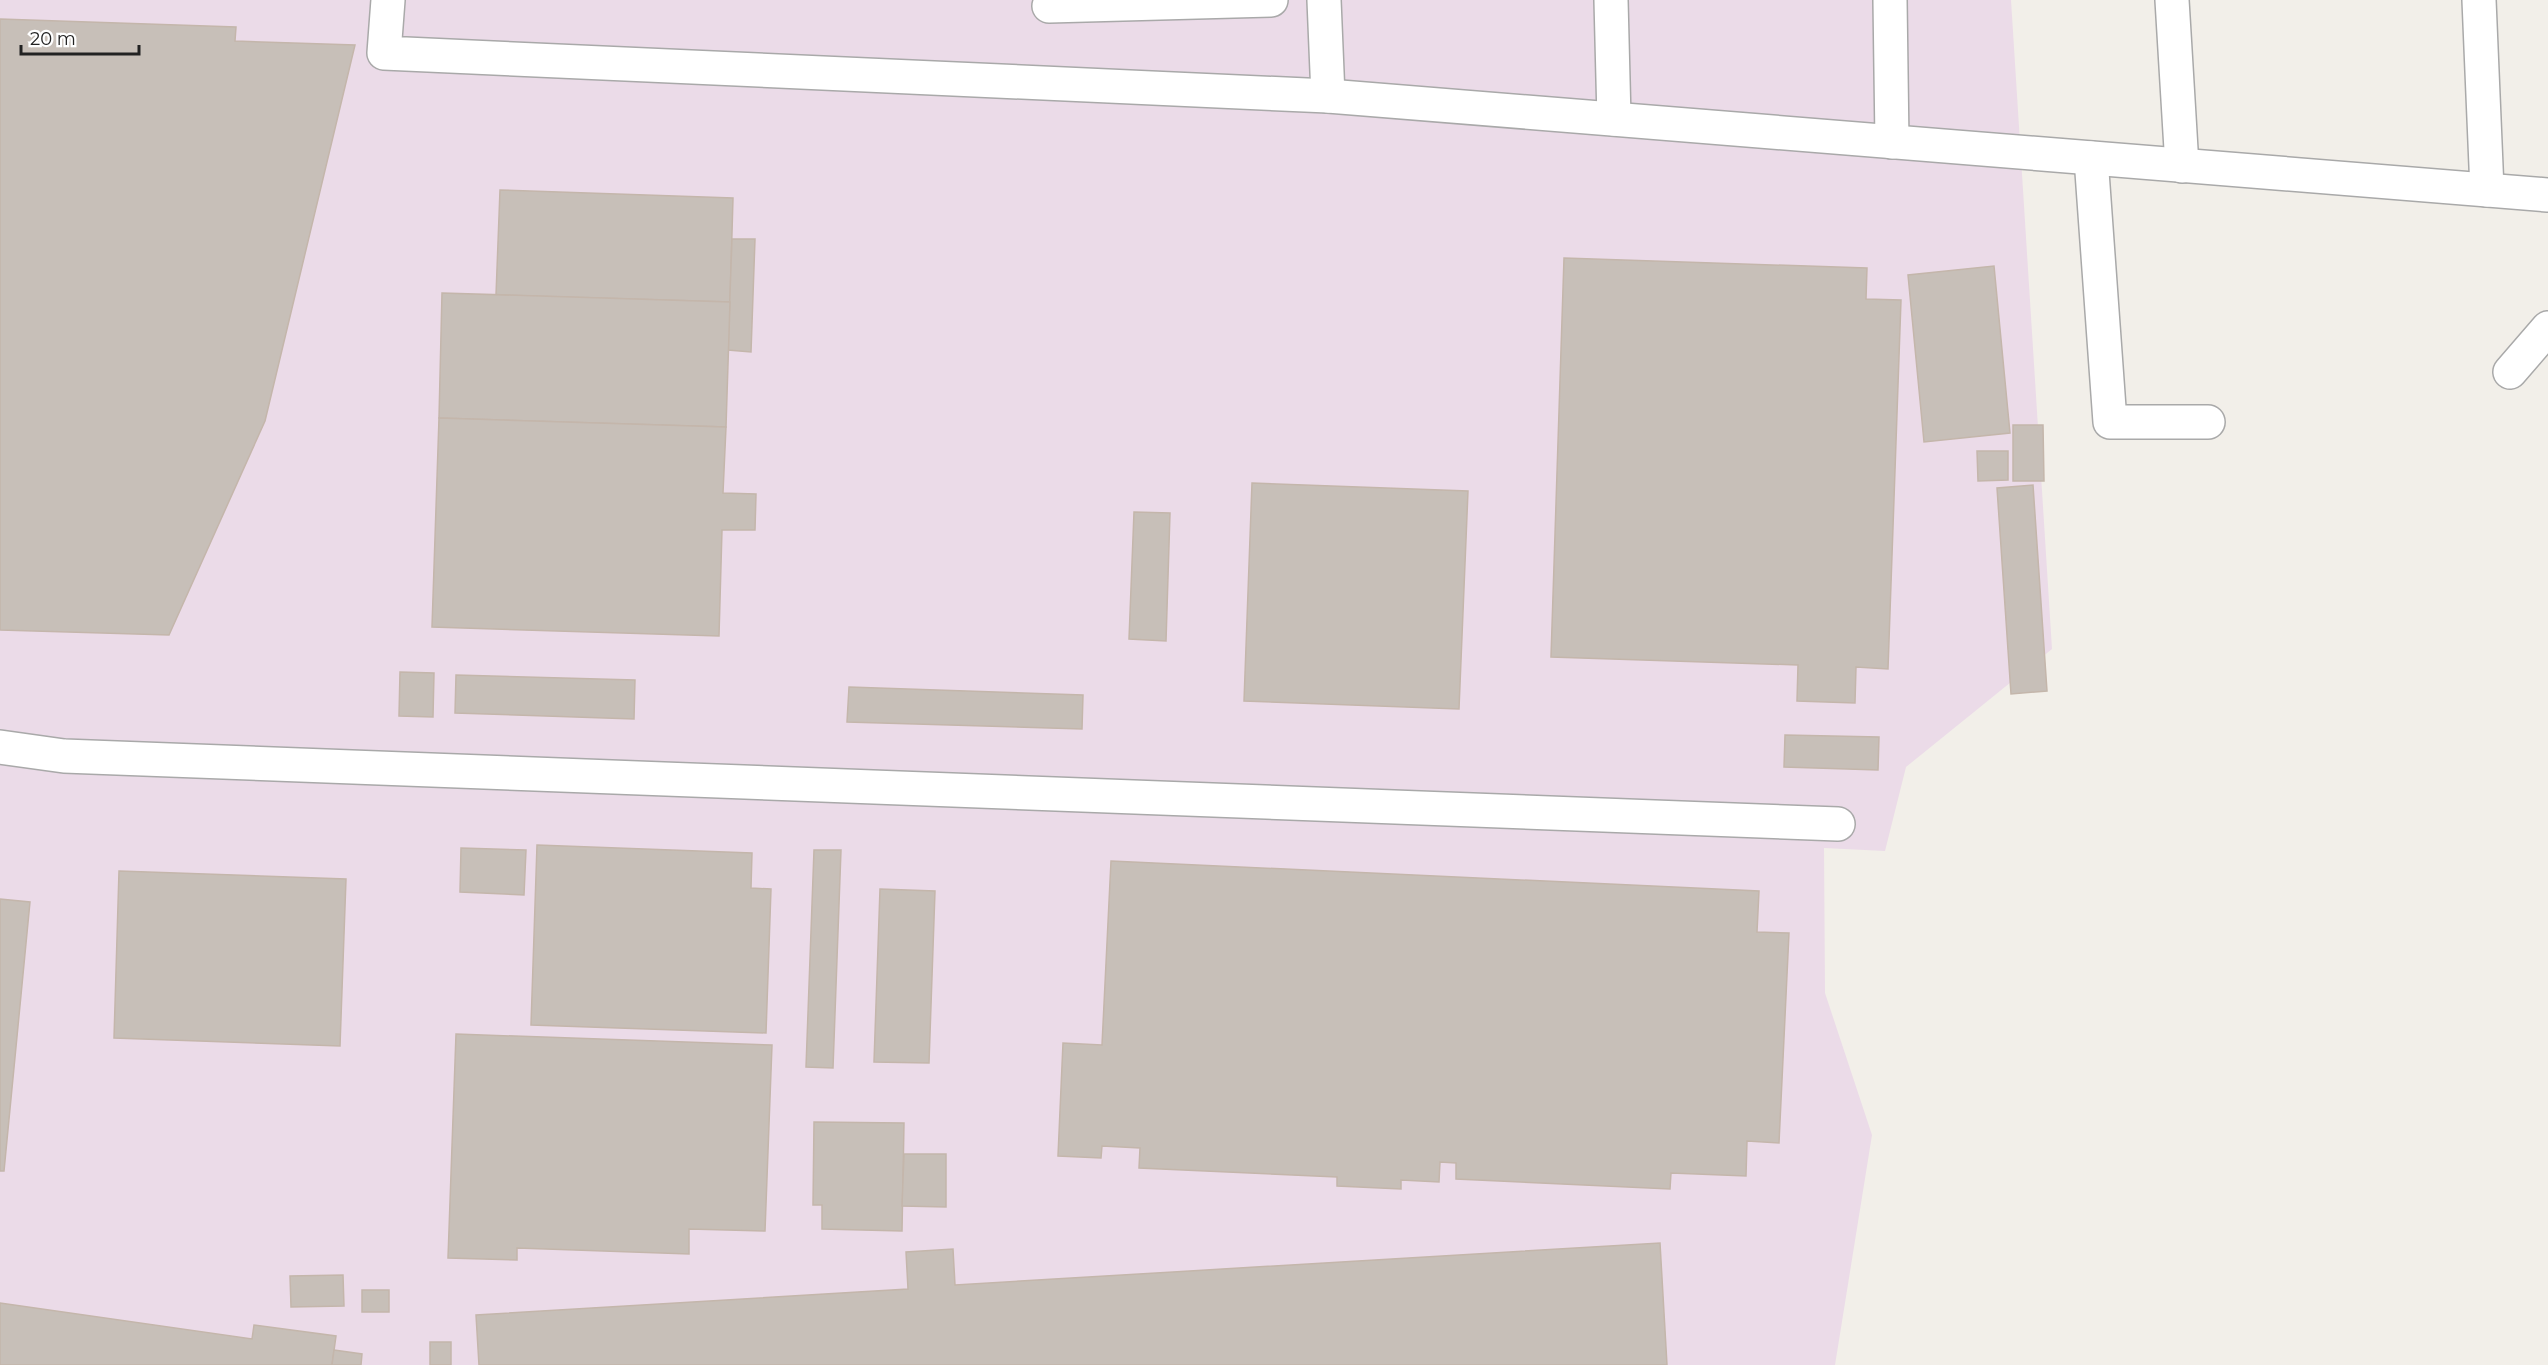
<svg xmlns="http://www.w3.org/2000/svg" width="2548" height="1365" font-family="Montserrat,sans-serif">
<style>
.industrial{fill:#ebdbe8}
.building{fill:#c7bfb8;stroke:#c4b6ab;stroke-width:1.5}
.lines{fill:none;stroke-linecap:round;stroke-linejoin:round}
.minor-casing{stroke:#a9a9a9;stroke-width:36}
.minor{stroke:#fff;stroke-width:33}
</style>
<rect width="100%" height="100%" fill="#f2efe9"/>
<path class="industrial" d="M0,0h2011l41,649 -146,118 -21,84 -61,-3 1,145 47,142 -37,230h-1835z"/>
<g class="building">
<path d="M0,19l236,8 -1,14 120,4 -90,376 -96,214 -169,-5z"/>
<path d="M500,190l233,8 -3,104 -234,-7z"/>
<path d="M732,239h23l-4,113 -23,-2z"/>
<path d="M1564,258l303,10 -1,31 35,1 -13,369 -32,-2 -1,36 -58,-2 1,-36 -247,-8z"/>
<path d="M1994,266l16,167 -86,9 -16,-167z"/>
<path d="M442,293l288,9 -4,125 -287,-9z"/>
<path d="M439,418l287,9 -3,66 33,1 -1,36h-33l-3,106 -287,-9z"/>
<path d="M2013,425h30l1,56h-31z"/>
<path d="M1977,451h31v29l-30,1z"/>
<path d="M1252,483l216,8 -9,218 -215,-8z"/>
<path d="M2033,485l14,206 -36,3 -14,-206z"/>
<path d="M1134,512l36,1 -4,128 -37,-2z"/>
<path d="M400,672l34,1 -1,44 -34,-1z"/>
<path d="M456,675l179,5 -1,39 -179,-6z"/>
<path d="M849,687l234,8 -1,34 -235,-7z"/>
<path d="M1785,735l94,2 -1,33 -94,-3z"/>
<path d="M537,845l215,8 -1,35 20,1 -5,144 -235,-8z"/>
<path d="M461,848l65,2 -2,45 -64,-3z"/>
<path d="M814,850h27l-8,218 -27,-1z"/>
<path d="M1111,861l648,30 -2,41 32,1 -10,210 -32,-2 -1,35 -75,-3 -1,16 -214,-10v-16l-16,-1 -1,20 -38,-2v9l-64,-3v-9l-198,-9 1,-20 -38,-2 -1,12 -43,-2 5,-113 39,2z"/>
<path d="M119,871l227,8 -6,167 -226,-8z"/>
<path d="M880,889l55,2 -6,172 -55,-1z"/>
<path d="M0,899l30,3 -26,269h-4z"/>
<path d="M456,1034l316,11 -7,186 -76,-2v25l-172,-6v12l-69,-2z"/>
<path d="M814,1122l90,1 -2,108 -80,-2v-24h-9z"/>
<path d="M904,1154h42v53l-44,-1z"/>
<path d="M1660,1243l7,122h-1188l-3,-50 432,-26 -2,-37 47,-3 2,36z"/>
<path d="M343,1275l1,31 -53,1 -1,-31z"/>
<rect x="362" y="1290" width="27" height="22"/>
<path d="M0,1303l252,36 2,-14 82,11 -4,29h-332z"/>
<rect x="430" y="1342" width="21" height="23"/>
<path d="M334,1350l28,4 -1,11h-29z"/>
</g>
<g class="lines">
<defs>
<g id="minor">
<path d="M388,0l-4,53 944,43 1220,99"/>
<path d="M1324,0l4,96"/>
<path d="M1611,0l3,119"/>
<path d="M1890,0l2,142"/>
<path d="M2172,0l10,166"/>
<path d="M2479,0l8,190"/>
<path d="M1049,6l222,-6"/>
<path d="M2091,158l19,264h98"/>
<path d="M2510,372l38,-44"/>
<path d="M0,747l64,9 1774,68"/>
</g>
</defs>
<use href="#minor" class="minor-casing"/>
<use href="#minor" class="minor"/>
</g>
<path d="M21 45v9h118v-9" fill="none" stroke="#222222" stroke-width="3"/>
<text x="30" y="45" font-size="18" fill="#222222" stroke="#ffffff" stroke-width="4.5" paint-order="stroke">20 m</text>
</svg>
